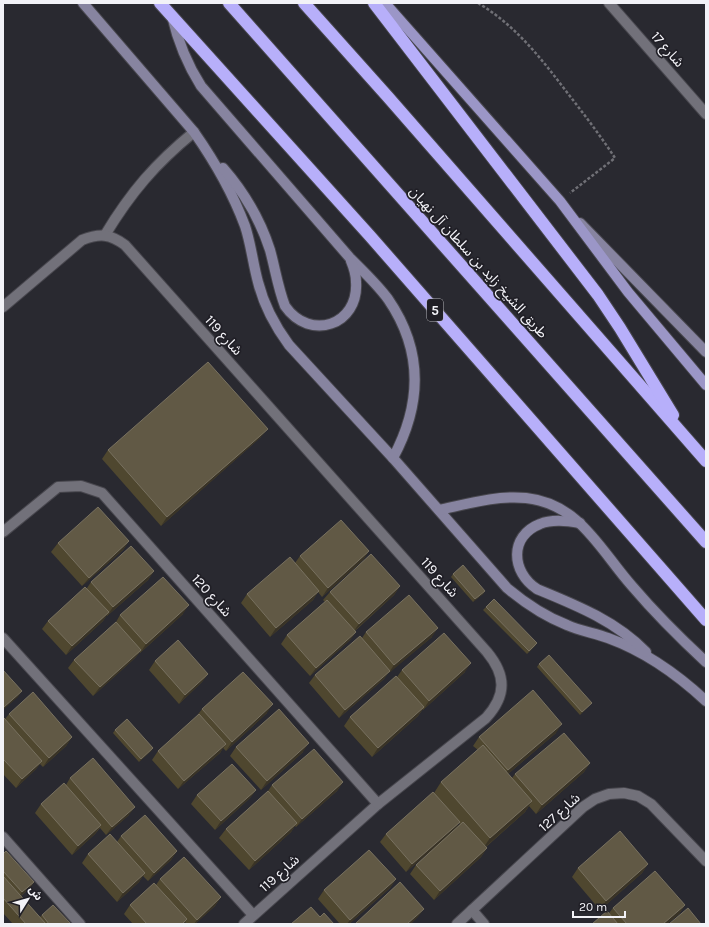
<svg xmlns="http://www.w3.org/2000/svg" width="709" height="927" font-family="Karla,'Noto Sans Arabic',sans-serif">
<style>
.lines{fill:none;stroke-linecap:round;stroke-linejoin:round}
.street-casing{stroke:#48474e;stroke-width:12}
.secondary-casing{stroke:#48474e;stroke-width:12}
.primary-casing{stroke:#48474e;stroke-width:12}
.highway-casing{stroke:#48474e;stroke-width:14}
.path{stroke:#707076;stroke-width:2.5;stroke-dasharray:3 2;stroke-linecap:butt}
.street{stroke:#72717a;stroke-width:10}
.secondary{stroke:#8784a0;stroke-width:10}
.primary{stroke:#9b96c7;stroke-width:10}
.highway{stroke:#b7affa;stroke-width:12}
.wall{fill:#4f472f;fill-rule:evenodd}
.shaded-wall{fill:#393326}
.building{fill:#615945;stroke:#787160}
.labels{text-anchor:middle;stroke-width:3.5;stroke-linejoin:round;paint-order:stroke}
.shield{fill:#201f26;stroke:#b3b3b8;stroke-width:1}
.shield-label{font-size:13px;font-weight:bold;fill:#f2f2f7}
.street-label{font-size:14px;fill:#f2f2f7;stroke:#201f26}
</style>
<rect width="100%" height="100%" fill="#292930"/>
<g class="lines">
<defs>
<g id="street">
<path d="M609,3l97,111"/>
<path d="M105,235c26,-43 50,-71 89,-103"/>
<path d="M3,307l79,-67c18,-7 28,-6 43,5l362,407c19,23 20,43 -1,66l-108,86 -134,120"/>
<path d="M3,532l55,-45 23,-1 21,7 276,311"/>
<path d="M3,638l250,277"/>
<path d="M3,837l77,87"/>
<path d="M472,910l12,14"/>
<path d="M457,924l126,-117 12,-8 14,-5 15,-1 14,3 13,8 55,57"/>
</g>
<g id="secondary">
<path d="M83,3l111,129c21,30 38,59 51,94 6,18 8,38 13,56 6,24 17,44 31,63l104,113 114,130c18,15 37,28 60,37 13,6 28,8 41,13 36,13 70,37 98,63"/>
<path d="M172,16c6,26 15,48 29,70l149,172c13,13 27,26 38,41 35,51 34,105 5,159"/>
<path d="M223,168c21,24 37,51 47,82 5,18 8,38 15,56 25,36 74,19 71,-24 0,-8 -2,-14 -5,-21"/>
<path d="M580,223l126,129"/>
<path d="M439,510c28,-6 58,-15 87,-12 54,6 74,52 106,88 23,27 48,52 74,76"/>
<path d="M580,523c-13,-2 -28,-4 -40,1 -31,12 -29,48 -3,65 39,16 79,32 109,63"/>
</g>
<path id="primary" d="M385,3l175,198 68,91 78,93"/>
<g id="highway">
<path d="M160,3l210,233 336,384"/>
<path d="M229,3l477,539"/>
<path d="M304,3l84,94 318,364"/>
<path d="M374,3l224,292 22,33 53,87"/>
</g>
</defs>
<use href="#street" class="street-casing"/>
<use href="#secondary" class="secondary-casing"/>
<use href="#primary" class="primary-casing"/>
<use href="#highway" class="highway-casing"/>
<path class="path" d="M478,3c37,22 62,54 88,88 17,22 34,44 49,67l-45,35"/>
<use href="#street" class="street"/>
<use href="#secondary" class="secondary"/>
<use href="#primary" class="primary"/>
<use href="#highway" class="highway"/>
</g>
<g class="wall">
<path d="M261,437l-100,89 -59,-67 6,-9z"/>
<path d="M129,541l-6,9 -41,36 -31,-34 7,-9z"/>
<path d="M369,551l-6,9 -41,37 -4,-5 -5,8 -43,37 -29,-34 6,-9 48,-31 5,-7z"/>
<path d="M154,571l-6,9 -41,36v-1l-4,6 -37,34 -24,-26 6,-8 39,-33 4,-6z"/>
<path d="M453,574l32,17 -2,3 -10,8 -22,-25z"/>
<path d="M400,586l-6,9 -39,36 1,1 -6,8 -40,36 -29,-32 6,-9 38,-33 -2,-2 7,-8z"/>
<path d="M486,607l51,36 -2,3 -8,8 -44,-44z"/>
<path d="M183,614l-43,39v-1l-5,6 -42,38 -25,-28 6,-8 42,-38 4,-7z"/>
<path d="M366,632l66,5 -44,36 -4,6 -45,39 -30,-35 6,-8 47,-37z"/>
<path d="M155,661l53,13 -6,8 -23,22 -30,-34z"/>
<path d="M539,664l50,42 -9,9 -43,-48z"/>
<path d="M402,670l63,2 -42,38v-1l-5,7 -46,41 -28,-31 6,-9 47,-40z"/>
<path d="M202,709l65,4 -41,38 -3,-3 -3,5 -42,36 -26,-29 6,-9 38,-34z"/>
<path d="M9,714l63,23 -6,9 -23,21 -3,-3 -4,5 -20,19 -13,-14v-54l2,-1z"/>
<path d="M115,730l38,18 -2,3 -12,11 -26,-29z"/>
<path d="M556,733l-48,41 4,4 3,-4 75,-11 -6,9 -48,42 -7,-8 -4,6 -39,35 1,1 -6,9 -47,43 -24,-26 6,-9 27,-25 -37,32 -26,-30 6,-8 48,-41 7,-11 37,-32 -5,-4 6,-9zM459,823l1,1 -6,6z"/>
<path d="M236,747l67,5 -42,38 -31,-34z"/>
<path d="M70,778l59,37 -23,20 -6,-7 -5,6 -23,21 -37,-42 6,-9 25,-19z"/>
<path d="M343,782l-6,9 -41,36 -1,-1 -4,6 -42,38 -30,-32 7,-9 42,-38 4,-6z"/>
<path d="M256,790l-6,8 -35,32 -24,-26 6,-9z"/>
<path d="M121,836l56,15 -6,9 -23,21 -5,-5 -4,6 -22,20 -35,-39 6,-9 29,-12z"/>
<path d="M3,854l31,28 -4,6 -9,8 19,21 2,-2 29,9h-58l-10,-11z"/>
<path d="M648,864l-6,9 -42,37 -28,-33 6,-9z"/>
<path d="M160,879l61,18 -6,9 -20,18h-8l-2,-2 -1,2h-51l-9,-10 6,-9 26,-20z"/>
<path d="M396,879l-6,9 -41,36h-9l-22,-25 6,-9z"/>
<path d="M685,905l-6,9 -12,10h-75l17,-11 4,-5z"/>
</g>
<g class="shaded-wall">
<path d="M268,429l-7,8 -100,89 6,-9z"/>
<path d="M129,541l-6,9 -41,36 7,-8z"/>
<path d="M369,551l-6,9 -41,37 6,-9z"/>
<path d="M154,571l-6,9 -41,36 6,-9z"/>
<path d="M400,586l-6,9 -41,37 6,-8z"/>
<path d="M319,591l-6,9 -43,37 6,-9z"/>
<path d="M485,591l-2,3 -10,8 2,-3z"/>
<path d="M189,605l-6,9 -43,39 6,-9z"/>
<path d="M109,612l-6,9 -37,34 6,-9z"/>
<path d="M438,628l-6,9 -44,37 6,-9z"/>
<path d="M356,632l-6,8 -40,36 6,-8z"/>
<path d="M141,650l-6,8 -42,38 7,-9z"/>
<path d="M471,663l-6,9 -42,38 6,-9z"/>
<path d="M390,671l-6,8 -45,39 6,-8z"/>
<path d="M208,674l-6,8 -23,22 6,-9z"/>
<path d="M22,691l-4,6 -15,13v-2l1,-1z"/>
<path d="M592,703l-12,12 2,-3z"/>
<path d="M273,704l-6,9 -41,38 6,-9z"/>
<path d="M424,707l-6,9 -46,41 6,-9z"/>
<path d="M562,724l-6,9 -54,46 6,-9z"/>
<path d="M72,737l-6,9 -23,21 6,-9z"/>
<path d="M309,743l-6,9 -42,38 6,-9z"/>
<path d="M226,744l-6,9 -42,36 6,-8z"/>
<path d="M153,748l-2,3 -12,11 2,-3z"/>
<path d="M42,761l-6,8 -20,19 6,-9z"/>
<path d="M590,763l-6,9 -48,42 6,-9z"/>
<path d="M343,782l-6,9 -41,36 6,-8z"/>
<path d="M256,790l-6,8 -35,32 6,-9z"/>
<path d="M532,801l-7,11 -43,38 8,-12z"/>
<path d="M135,807l-6,8 -23,20 6,-8z"/>
<path d="M460,822l-6,9 -48,41 6,-8z"/>
<path d="M297,823l-6,9 -42,38 6,-9z"/>
<path d="M101,825l-6,9 -23,21 6,-9z"/>
<path d="M487,848l-6,9 -47,43 6,-9z"/>
<path d="M177,851l-6,9 -23,21 6,-8z"/>
<path d="M648,864l-6,9 -42,37 6,-9z"/>
<path d="M145,873l-6,9 -22,20 6,-9z"/>
<path d="M396,879l-6,9 -41,36h-2l3,-4z"/>
<path d="M34,882l-4,6 -12,10 4,-6z"/>
<path d="M221,897l-6,9 -20,18h-1l3,-4z"/>
<path d="M685,905l-6,9 -12,10h-4z"/>
<path d="M424,909l-6,8 -7,7h-4z"/>
</g>
<g class="building">
<path d="M208,362l60,67 -101,88 -59,-67z"/>
<path d="M98,507l31,34 -40,37 -31,-35z"/>
<path d="M341,520l28,31 -41,37 -28,-32z"/>
<path d="M131,546l23,25 -41,36 -22,-25z"/>
<path d="M371,554l29,32 -41,38 -29,-32z"/>
<path d="M290,557l29,34 -43,37 -29,-34z"/>
<path d="M463,565l22,26 -10,8 -22,-25z"/>
<path d="M163,577l26,28 -43,39 -26,-29z"/>
<path d="M85,587l24,25 -37,34 -24,-25z"/>
<path d="M409,595l29,33 -44,37 -28,-33z"/>
<path d="M494,599l43,44 -8,8 -43,-44z"/>
<path d="M327,600l29,32 -40,36 -29,-33z"/>
<path d="M116,622l25,28 -41,37 -26,-27z"/>
<path d="M444,633l27,30 -42,38 -27,-31z"/>
<path d="M360,636l30,35 -45,39 -30,-35z"/>
<path d="M178,640l30,34 -23,21 -30,-34z"/>
<path d="M549,655l43,48 -10,9 -43,-48z"/>
<path d="M3,670l19,21 -18,16 -1,-1z"/>
<path d="M243,672l30,32 -41,38 -30,-33z"/>
<path d="M396,676l28,31 -46,41 -28,-31z"/>
<path d="M533,690l29,34 -54,46 -29,-33z"/>
<path d="M33,692l39,45 -23,21 -40,-44z"/>
<path d="M279,709l30,34 -42,38 -31,-34z"/>
<path d="M199,714l27,30 -42,37 -26,-30z"/>
<path d="M4,718l38,43 -20,18 -19,-20v-39z"/>
<path d="M127,719l26,29 -12,11 -26,-29z"/>
<path d="M564,733l26,30 -48,42 -27,-31z"/>
<path d="M483,745l49,56 -42,37 -49,-56z"/>
<path d="M314,749l29,33 -41,37 -30,-34z"/>
<path d="M93,758l42,49 -23,20 -42,-49z"/>
<path d="M232,764l24,26 -35,31 -24,-26z"/>
<path d="M64,783l37,42 -23,21 -37,-42z"/>
<path d="M268,791l29,32 -42,38 -29,-32z"/>
<path d="M433,792l27,30 -48,42 -26,-30z"/>
<path d="M145,815l32,36 -23,22 -33,-37z"/>
<path d="M463,822l24,26 -47,43 -24,-26z"/>
<path d="M620,831l28,33 -42,37 -28,-33z"/>
<path d="M110,834l35,39 -22,20 -35,-39z"/>
<path d="M369,850l27,29 -46,41 -26,-30z"/>
<path d="M6,851l28,31 -12,10 -19,-21v-17z"/>
<path d="M184,857l37,40 -24,23 -37,-41z"/>
<path d="M655,871l30,34 -22,19h-36l-14,-16z"/>
<path d="M3,876l43,48h-20l-23,-26z"/>
<path d="M400,882l24,27 -17,15h-52z"/>
<path d="M154,883l33,36 -5,5h-35l-17,-19z"/>
<path d="M53,905l18,19h-22l-7,-9z"/>
<path d="M311,907l9,10 4,-4 10,11h-43z"/>
<path d="M688,908l13,16h-32z"/>
<path d="M607,911l11,13h-26z"/>
</g>
<g class="labels">
<rect class="shield" x="427" y="299" width="16" height="22" rx="3"/>
<g class="shield-label">
<text x="435" y="315">5</text>
</g>
<g class="street-label">
<text transform="translate(668 49) rotate(49)" y="5">شارع 17</text>
<text transform="translate(479 262) rotate(48)" y="5">طريق الشيخ زايد بن سلطان آل نهيان</text>
<text transform="translate(224 335) rotate(48)" y="5">شارع 119</text>
<text transform="translate(440 577) rotate(48)" y="5">شارع 119</text>
<text transform="translate(212 595) rotate(48)" y="5">شارع 120</text>
<text transform="translate(559 812) rotate(-42)" y="5">شارع 127</text>
<text transform="translate(279 873) rotate(-42)" y="5">شارع 119</text>
</g>
</g>
<rect width="709" height="927" fill="none" stroke="#f2f2f7" stroke-width="8"/>
<g transform="translate(28 899) rotate(53)" stroke="#201f26" stroke-width="3" paint-order="stroke">
<path d="M0-3L7 15L0 10L-7 15Z" fill="#f2f2f7"/>
<text y="-6" font-size="11" font-weight="bold" text-anchor="middle" fill="#f2f2f7">ش</text>
</g>
<path d="M573 911v6h52v-6" fill="none" stroke="#f2f2f7" stroke-width="2"/>
<text x="579" y="911" font-size="12" fill="#f2f2f7" stroke="#201f26" stroke-width="3" paint-order="stroke">20 m</text>
</svg>
